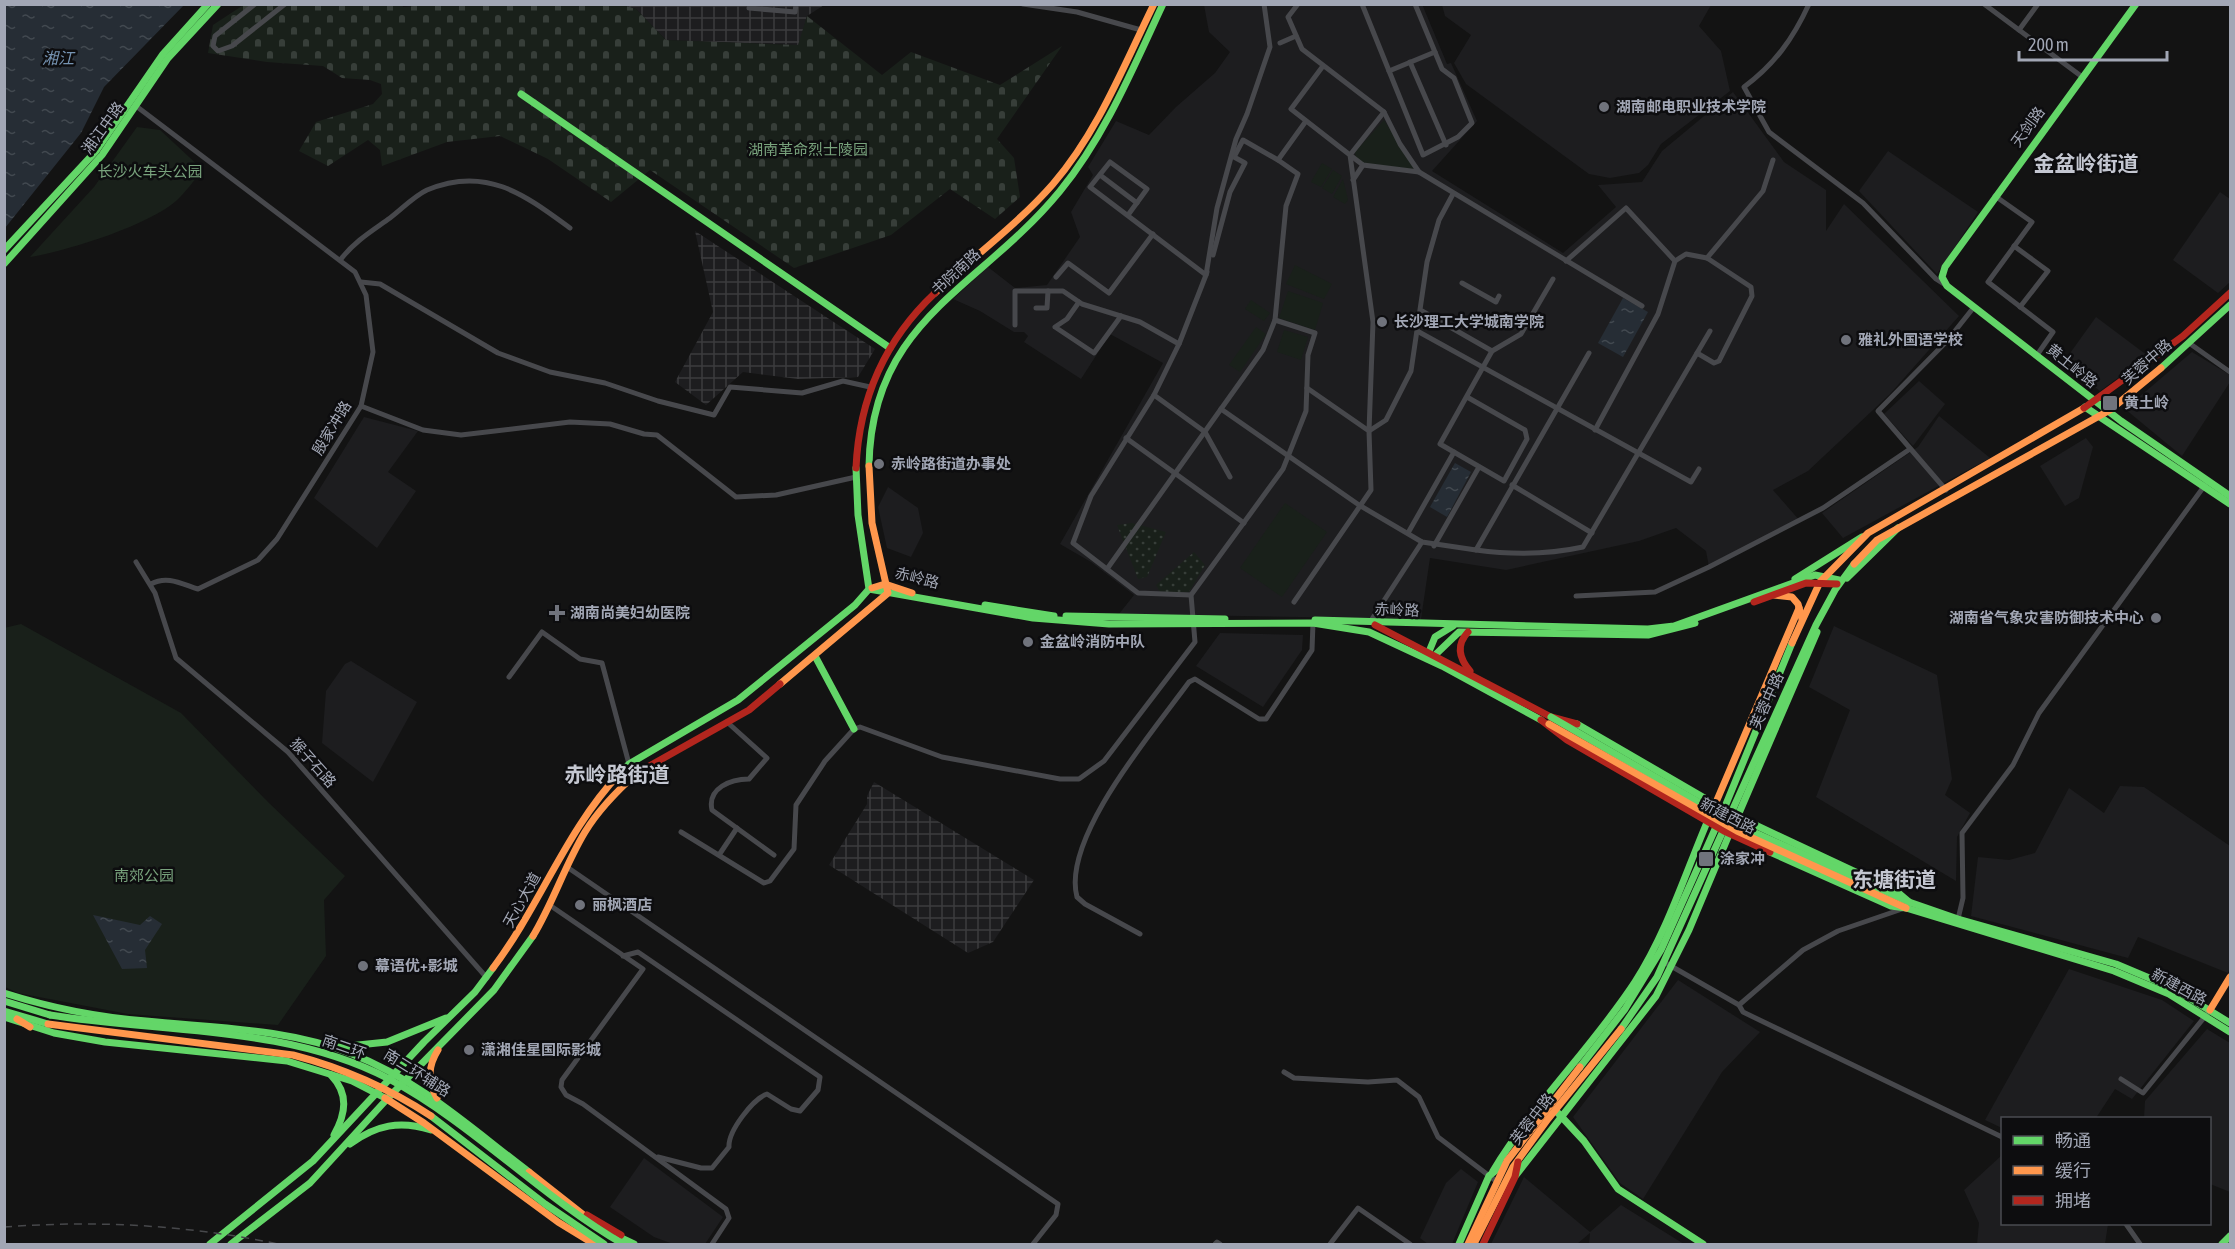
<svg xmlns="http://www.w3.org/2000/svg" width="2235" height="1249" font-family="'Asap Condensed','Noto Sans SC',sans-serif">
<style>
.built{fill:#1d1d1f}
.industrial{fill:url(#industrial-grid)}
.grass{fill:url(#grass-dots)}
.cemetery{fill:url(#cemetery-stones)}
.park{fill:#19201a}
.water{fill:url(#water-ripples)}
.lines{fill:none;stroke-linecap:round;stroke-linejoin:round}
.street{stroke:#47484c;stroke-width:5}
.fast{stroke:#63d668;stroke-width:7}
.slow{stroke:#ff974d;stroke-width:7}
.jam{stroke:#b3261e;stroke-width:7}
.rail{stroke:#47484b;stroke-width:1.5;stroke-dasharray:8 6;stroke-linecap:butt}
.fast-bridge{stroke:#63d668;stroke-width:7}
.slow-bridge{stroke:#ff974d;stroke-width:7}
.poi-dot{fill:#70737c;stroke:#0d0d0f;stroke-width:2}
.labels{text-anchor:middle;stroke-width:5;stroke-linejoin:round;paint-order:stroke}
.poi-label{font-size:15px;font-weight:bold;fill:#a2a7b5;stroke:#0d0d0f;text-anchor:start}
.street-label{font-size:15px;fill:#a2a7b5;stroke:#0d0d0f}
.park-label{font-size:15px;fill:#78a27c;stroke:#0d0d0f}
.water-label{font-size:16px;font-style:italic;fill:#7694b3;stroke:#0d0d0f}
.district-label{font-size:21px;font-weight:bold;fill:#c4c7d1;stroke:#0d0d0f}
</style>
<defs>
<pattern id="industrial-grid" width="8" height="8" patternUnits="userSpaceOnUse" patternTransform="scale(1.5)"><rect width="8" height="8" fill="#1d1d1f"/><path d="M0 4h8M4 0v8" fill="none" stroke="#3b3b3d"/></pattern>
<pattern id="grass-dots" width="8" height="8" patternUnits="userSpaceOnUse" patternTransform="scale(1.5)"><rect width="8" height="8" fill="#19201a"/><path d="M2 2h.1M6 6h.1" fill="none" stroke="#373e39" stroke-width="1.8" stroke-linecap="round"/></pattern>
<pattern id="cemetery-stones" width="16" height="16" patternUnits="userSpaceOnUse" patternTransform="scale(1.5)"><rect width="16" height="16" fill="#19201a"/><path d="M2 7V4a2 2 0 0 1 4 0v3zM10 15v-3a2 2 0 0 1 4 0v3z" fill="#373e39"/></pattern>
<pattern id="water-ripples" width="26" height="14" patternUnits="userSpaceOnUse" patternTransform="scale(1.5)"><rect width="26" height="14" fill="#262d35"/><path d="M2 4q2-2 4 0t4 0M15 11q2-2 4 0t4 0" fill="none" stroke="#424950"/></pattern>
</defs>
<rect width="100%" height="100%" fill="#131313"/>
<g class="built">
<path d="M1422,4l25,60 4,-1 26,58 -45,50 131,82 53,-46 -18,-22 44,-3 20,-31 71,-59 51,70 42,28v41l18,-27 115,112 -69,78 -82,77 -35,19 27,31 -91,46 -3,-16 -30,-23 -37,13 -133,29 -76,-12 -9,61 -302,-5 15,-19 -43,-33 -31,-18 103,-181 -53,-29 -29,45 -57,-37 4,-6 -4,-4h-10l-34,-21 -27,-12 35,-32 27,21 32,-3 33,-48 -9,-25 22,-37 -5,-8 28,-46 33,14 27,-28 39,-34 15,-21 -21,-20 -5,-27z"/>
<path d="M1442,5h269l-12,21 22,25 9,40 -69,53 -13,21 -9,8 -29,5 -21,-4 -123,-90 -12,-21 17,-28 -26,-19z"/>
<path d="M1888,151l90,61 -41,62 -78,-83z"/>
<path d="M2220,192l10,7v83l-12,11 -45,-33z"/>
<path d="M2096,317l52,39 -48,35 -37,-28z"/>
<path d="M2192,352l38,23v7l-48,74 -57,-47z"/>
<path d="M1919,381l26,23 -32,42 -29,-32z"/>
<path d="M1939,416l51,42 -147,80 -21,-25 96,-66z"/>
<path d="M364,417l54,14 -30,41 28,19 -39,57 -63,-50z"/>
<path d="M2086,438l7,9 -14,51 -14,8 -25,-40z"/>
<path d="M888,487l30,21 5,25 -12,24 -24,-9 -9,-41z"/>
<path d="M1834,626l103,49 15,104 -7,16 25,18 -13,24 -1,44 -140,-84 34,-87 -41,-23z"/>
<path d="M1220,633l83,2 -1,15 -39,57 -67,-41z"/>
<path d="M351,661l66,41 -44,80 -51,-39 4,-52 19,-27z"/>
<path d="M2120,786l24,1 86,59v122l-2,5 -90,-36 -10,21 -157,-42 7,-59 31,3 26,-7 34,-65 35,25z"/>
<path d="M2069,969l93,31 32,21 -62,78 -17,-10 -19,29h-94v10l-17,-8z"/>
<path d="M1678,980l82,52 -38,40 -79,127 -23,-16 -47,-66z"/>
<path d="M2207,1029l23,14v149l-20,-8v-66h-66l1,-17z"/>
<path d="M2002,1155v69h106l-3,20h-128l2,-21 -15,-33z"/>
<path d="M644,1158l79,59 -18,27h-32l-19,-7 -44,-30z"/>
<path d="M1461,1169l17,13 -26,62h-24l-8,-6 26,-55z"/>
<path d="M1524,1177l66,55 31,-27 63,39h-95l1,-11 -13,11h-86z"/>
</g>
<g class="industrial">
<path d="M623,5h201l-17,11 -8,29 -133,-5 -30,-31z"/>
<path d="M695,231l180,118 -17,28 -60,2 -55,-7 -37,33 -31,-23 38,-70z"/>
<path d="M874,782l160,98 -41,62 -25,11 -139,-88 38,-61v-8z"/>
</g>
<g class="grass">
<path d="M1132,523l34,9 -19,45 -9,2 -21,-54z"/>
<path d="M1194,552l11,13 -16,27h-29l-4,-7z"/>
</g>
<path class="cemetery" d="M245,4h157l1,3 32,-3 188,1 13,4 30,31 132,5 9,-29 75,59 29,-23 89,33 62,-39 -65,93 17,19 6,39 -25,22 -45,-30 -59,46 -97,33 -144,-98 -39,32 -63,-43 -48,-23 -53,6 -65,24 -2,-16 -12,-10 -40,26 -29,-15 17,-29 57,-18 9,-10 -1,-10 -11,-4 -28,-2 -19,-12 -56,-4 -59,-9 5,-28z"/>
<g class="park">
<path d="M1384,120l30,48 -2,2 -48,-7 -8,-5 -1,-6z"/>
<path d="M137,127l23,3 43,40c-9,10 -17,22 -27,31 -29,25 -109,50 -146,56l64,-70z"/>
<path d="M1322,163l10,6 -11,18 -10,-5z"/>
<path d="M1333,170l9,6 -10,18 -10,-6z"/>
<path d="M1343,179l5,21 -3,4 -12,-7z"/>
<path d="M1295,265l37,19 -8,15 -38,-15z"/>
<path d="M1288,291l35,12 -8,27 -36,-12z"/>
<path d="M1251,300l19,13 -6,8 -19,-12z"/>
<path d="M1256,327l10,7 -26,38 -11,-7z"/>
<path d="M1284,330l24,7 -7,23 -24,-8z"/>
<path d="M1285,503l42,29 -45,65 -42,-29z"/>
<path d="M21,624l160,89 87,89 77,74 -21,24 2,56 -48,69 -150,-11 -110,-21 -13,-6 -1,-359z"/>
</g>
<g class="water">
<path d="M5,4l179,1 -80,82 -23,46 -76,95z"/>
<path d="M1623,298l25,14 -25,45 -25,-14z"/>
<path d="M1455,463l16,9 -24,45 -17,-10z"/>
<path d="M93,915l47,10 10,-9 12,8 -17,26 2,18 -25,1z"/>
</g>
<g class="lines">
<g class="street">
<path d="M255,4l-40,32 -2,10 5,5 14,-5 53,-42"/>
<path d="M1023,4l54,8 64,18"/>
<path d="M1298,4l-10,13 14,32 82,63 16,32 19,28 223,134"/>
<path d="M1362,4l61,151 35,-18 14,-14 -18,-45 -12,-9 -27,-65"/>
<path d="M1809,4c-16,35 -35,61 -65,83l25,45 94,71 73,76 11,7"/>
<path d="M1984,4l97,72"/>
<path d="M749,8l46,4 1,-8"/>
<path d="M2019,30l19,-26"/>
<path d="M1280,43l16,-7"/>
<path d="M1410,62l36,83"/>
<path d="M1323,66l-32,43 59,46 23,167 -4,109"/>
<path d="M1389,71l46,-19"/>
<path d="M136,106l219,166 11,23 7,57 -12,54 -84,133 -19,21 -60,29c-16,-5 -31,-14 -47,-5"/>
<path d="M1384,112l-34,43 13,10 56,7"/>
<path d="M1100,175l37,28"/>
<path d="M1353,180l10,-15"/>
<path d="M1995,196l37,26 -44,60 65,50 -16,23"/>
<path d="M1128,215l19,-26 -37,-27 -20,25 116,88 1,-3"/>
<path d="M2014,246l34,25 -28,36"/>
<path d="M1213,255l17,-63 15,-29 -11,-6 9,-17 35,20"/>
<path d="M1707,258l56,-67 10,-31"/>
<path d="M341,259c14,-18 31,-28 49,-41 12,-9 24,-22 37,-28 59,-25 98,5 143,38"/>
<path d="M1566,261l60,-53 49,53 -17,53 -63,116"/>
<path d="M1675,261l11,-7 21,4 44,29 1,9 -33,65 -5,2 -17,-10"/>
<path d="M1056,277l12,-14 41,30 44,-59"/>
<path d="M361,282l19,2 118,69 52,19 55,11 53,18 56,14 16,-28 72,6 41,-12 27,6"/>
<path d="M1462,283l34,19 3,-6"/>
<path d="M1079,302l-12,17 -12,8 39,26 27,-37"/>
<path d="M1036,308h11l1,-17"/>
<path d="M1422,311l70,40"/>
<path d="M1275,320l11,-114 12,-32 -20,-14 28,-39"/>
<path d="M1015,325v-34h48l19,13 58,18 39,22"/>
<path d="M1419,332l272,150 8,-13"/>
<path d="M2189,343l41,29"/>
<path d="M1154,395l51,37 25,45"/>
<path d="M1467,397l58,33 2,9 -23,42 -64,-37 52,-93 29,-17 32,-55"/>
<path d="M361,406l62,24 38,5 109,-13 40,2 34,10 13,1 79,62 40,-2 80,-18"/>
<path d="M1221,409l138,96 63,37 54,8 113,-197"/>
<path d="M1369,431l17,-11 25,-49 16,-109 12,-42 14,-26"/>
<path d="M1126,438l118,85"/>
<path d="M1512,485l80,48"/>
<path d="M1946,490l-68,-79 69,-70 27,-34"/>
<path d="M1408,533l46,-81"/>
<path d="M1434,546l45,-79"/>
<path d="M1476,550c37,5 70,5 107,-3l127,-216"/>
<path d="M136,562l19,31 21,65 112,94 199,226"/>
<path d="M1191,595l-53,-2 -65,-50 18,-47 63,-101 25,-51 27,-69 11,-67 19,-69 11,-25 23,-67 -6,-43"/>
<path d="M1576,596l79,-4 54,-25 114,-59 87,-59"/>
<path d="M1294,602l77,-112 -2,-59 -62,-43"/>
<path d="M1372,619l50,-77"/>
<path d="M509,677l33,-45 38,27 22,4 27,101"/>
<path d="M727,722l40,36 -18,21c-18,0 -42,9 -37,31l62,45"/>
<path d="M681,832l83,51 6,-2 24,-32 2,-44 29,-44 29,-32 6,-2 82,30 118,22h19l25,-18 91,-119 -4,-47 92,-126 23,-58 2,-56 7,-22 -40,-13 -12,30 -156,219"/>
<path d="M719,855l18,-27"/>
<path d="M567,867l491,337 -2,11 -23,29"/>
<path d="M551,906l92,63 -81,111 -1,7 5,8 17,9 143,105 3,9 -17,26"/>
<path d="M1958,919l5,-21 -1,-65 51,-68 26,-52 166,-228"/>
<path d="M1140,934l-55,-30 -8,-7c-16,-59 78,-168 112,-215l6,-3 64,40h7l46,-69 1,-27"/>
<path d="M623,956l15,-4 182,125 -2,13 -18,21 -9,-2 -24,-15c-14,5 -39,37 -38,53l-17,21h-11l-43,-11"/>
<path d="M1664,962l75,43 64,-55 35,-19 67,-23"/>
<path d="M1739,1005l4,7 259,125"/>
<path d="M1284,1072l10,6 74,4 29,-2 22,17 19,40 58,44"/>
<path d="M2121,1079l22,14 64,-79"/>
<path d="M2126,1224l14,20"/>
<path d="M1215,1244l2,-2 3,2"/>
<path d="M1330,1244l28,-36 52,36"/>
</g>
<g class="fast">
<path d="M2136,4l-191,263 -3,10 5,9 174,135 109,75"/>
<path d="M521,94l369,254"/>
<path d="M4,250l92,-99 67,-97 45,-50"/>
<path d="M4,264l98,-109 66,-97 50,-54"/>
<path d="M2161,368l69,-63"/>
<path d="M2085,407l145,97"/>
<path d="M869,466c2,-147 111,-177 191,-275 45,-55 73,-123 103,-187"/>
<path d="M1847,578l51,-50"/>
<path d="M1795,579l67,-42"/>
<path d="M869,589l164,29 76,6 204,-1 56,9 73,34 99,54"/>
<path d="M985,605l69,11"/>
<path d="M1066,616l159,3"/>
<path d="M1315,620l333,9 26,-3 141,-51 24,5"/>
<path d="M1428,654l7,-17 18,-11"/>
<path d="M815,656l39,73"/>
<path d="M1433,657l26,-25 189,3 47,-12"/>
<path d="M1577,724l155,90 164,77 13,11 49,17 158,45 57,24 57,35"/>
<path d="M620,773l9,-9 109,-64 117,-95 14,-16 -11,-74 -2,-47"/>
<path d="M1736,820l81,-188"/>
<path d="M1770,852l121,54 15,2 208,63 55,23 61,38"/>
<path d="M4,993c47,15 93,24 142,28 68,7 141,7 206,33 67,26 120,75 177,118"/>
<path d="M4,1001l46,14"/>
<path d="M4,1011l44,13"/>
<path d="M4,1017l50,16 51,9 182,19 65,20 33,17"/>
<path d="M1621,1029l36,-52 159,-352 19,-35 19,-26"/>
<path d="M339,1047l48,-5 59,-24"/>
<path d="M1580,1067l45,-58 36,-59 63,-141 68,-166"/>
<path d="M331,1075c18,19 15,38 3,60"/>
<path d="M1558,1113l26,28 34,48 85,55"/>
<path d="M350,1144c26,-19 50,-24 81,-14"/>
<path d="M1493,1171c41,-68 99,-123 142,-189 32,-50 50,-108 73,-162"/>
<path d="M1516,1175l140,-179 33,-66 42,-100"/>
<path d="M617,1236l17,8"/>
<path d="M210,1244l103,-83 111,-119 51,-50 18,-24"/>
<path d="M231,1244l79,-61 78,-85 106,-108 39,-54"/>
<path d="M1459,1244l30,-68 13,-11"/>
<path d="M2222,1244l8,-8"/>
</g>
<g class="slow">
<path d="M935,293c39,-37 83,-69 118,-109 45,-52 71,-119 101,-180"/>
<path d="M1854,564l23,-24 233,-130 51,-42"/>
<path d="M872,588l13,-4 27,9"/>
<path d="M1774,595l18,2 6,7 4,15"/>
<path d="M1792,643l28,-61 48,-49 216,-125"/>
<path d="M780,684l108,-91 -16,-70 -3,-57"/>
<path d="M1714,807l85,-199"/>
<path d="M533,936c20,-33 32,-71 52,-104 14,-23 33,-42 52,-59"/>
<path d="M493,968c47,-62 73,-138 127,-195"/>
<path d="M2210,1010l20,-33"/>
<path d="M17,1019l13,8"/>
<path d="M385,1098l39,25 134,99 36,22"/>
<path d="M437,1098c-10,-17 -9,-32 1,-48"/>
<path d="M529,1172l61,48"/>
<path d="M1468,1244l39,-83 73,-94"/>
<path d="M1474,1244l39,-77 35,-48 73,-90"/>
</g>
<g class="jam">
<path d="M2084,408l99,-72 47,-43"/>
<path d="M856,468c3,-69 29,-128 79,-175"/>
<path d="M1754,602l52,-19 31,1"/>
<path d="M1375,625l176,92 26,7"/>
<path d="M1468,632c-12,13 -9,26 2,39"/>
<path d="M1541,720l26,20 157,91 46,21"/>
<path d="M637,773l112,-63 31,-26"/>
<path d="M587,1215l34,20"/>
<path d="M1483,1244l32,-67 3,-15"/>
</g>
<path class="rail" d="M4,1227c93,-7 184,-2 274,17"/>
<g class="fast-bridge">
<path d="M1551,717l189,109 169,76"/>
<path d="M50,1015c111,18 237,10 339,64 84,45 151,117 234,165"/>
<path d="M431,1116l114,88 59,40"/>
</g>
<g class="slow-bridge">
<path d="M1549,724l188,107 169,77"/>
<path d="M48,1024l245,31c50,13 94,32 138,61"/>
</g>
</g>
<g class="poi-dot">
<circle cx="1604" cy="107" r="6"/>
<circle cx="1382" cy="322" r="6"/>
<circle cx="1846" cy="340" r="6"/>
<rect x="2102" y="395" width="16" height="16" rx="3"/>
<circle cx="879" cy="464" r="6"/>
<path d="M554 604h6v6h6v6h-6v6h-6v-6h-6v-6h6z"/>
<circle cx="2156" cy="618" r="6"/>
<circle cx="1028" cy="642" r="6"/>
<rect x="1698" y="851" width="16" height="16" rx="3"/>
<circle cx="580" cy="905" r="6"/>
<circle cx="363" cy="966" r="6"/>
<circle cx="469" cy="1050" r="6"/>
</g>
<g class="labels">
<g class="poi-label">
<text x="1616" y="112">湖南邮电职业技术学院</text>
<text x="1394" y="327">长沙理工大学城南学院</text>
<text x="1858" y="345">雅礼外国语学校</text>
<text x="2124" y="408">黄土岭</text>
<text x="891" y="469">赤岭路街道办事处</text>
<text x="570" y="618">湖南尚美妇幼医院</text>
<text x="2144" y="623" text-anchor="end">湖南省气象灾害防御技术中心</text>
<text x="1040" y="647">金盆岭消防中队</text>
<text x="1720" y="864">涂家冲</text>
<text x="592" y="910">丽枫酒店</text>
<text x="375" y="971">幕语优+影城</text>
<text x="481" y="1055">潇湘佳星国际影城</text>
</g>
<g class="street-label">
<text transform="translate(2028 127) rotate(-54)" y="5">天剑路</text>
<text transform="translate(103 128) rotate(-54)" y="5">湘江中路</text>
<text transform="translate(956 272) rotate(-43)" y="5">书院南路</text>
<text transform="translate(2147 362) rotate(-41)" y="5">芙蓉中路</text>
<text transform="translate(2072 366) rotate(39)" y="5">黄土岭路</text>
<text transform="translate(332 428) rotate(-59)" y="5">殷家冲路</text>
<text transform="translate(917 578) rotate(14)" y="5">赤岭路</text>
<text transform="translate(1397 610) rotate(2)" y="5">赤岭路</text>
<text transform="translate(1767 701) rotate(-66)" y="5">芙蓉中路</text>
<text transform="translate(313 763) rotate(48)" y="5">猴子石路</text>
<text transform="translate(1728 816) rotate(27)" y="5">新建西路</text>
<text transform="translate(522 900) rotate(-61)" y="5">天心大道</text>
<text transform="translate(2179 987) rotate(28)" y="5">新建西路</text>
<text transform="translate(344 1047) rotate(19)" y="5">南二环</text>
<text transform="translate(417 1073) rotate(32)" y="5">南二环辅路</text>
<text transform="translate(1532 1119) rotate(-52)" y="5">芙蓉中路</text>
</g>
<g class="park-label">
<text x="808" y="155">湖南革命烈士陵园</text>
<text x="150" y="177">长沙火车头公园</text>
<text x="144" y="881">南郊公园</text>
</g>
<g class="water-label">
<text x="58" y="64">湘江</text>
</g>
<g class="district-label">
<text x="2086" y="171">金盆岭街道</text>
<text x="617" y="782">赤岭路街道</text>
<text x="1894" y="887">东塘街道</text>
</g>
</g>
<rect width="2235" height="1249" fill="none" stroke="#a2a7b5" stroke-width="12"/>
<rect x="2001" y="1117" width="210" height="108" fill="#0d0d0f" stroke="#494b51" stroke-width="1.5"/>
<rect x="2013" y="1136" width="30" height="9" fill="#63d668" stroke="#494b51" stroke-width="1.5"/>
<text x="2055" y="1147" font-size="18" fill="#a2a7b5">畅通</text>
<rect x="2013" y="1166" width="30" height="9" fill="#ff974d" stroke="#494b51" stroke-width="1.5"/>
<text x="2055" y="1177" font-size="18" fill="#a2a7b5">缓行</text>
<rect x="2013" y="1196" width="30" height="9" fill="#b3261e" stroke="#494b51" stroke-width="1.5"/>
<text x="2055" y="1207" font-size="18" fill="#a2a7b5">拥堵</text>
<path d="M2019 51v9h148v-9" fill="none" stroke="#a2a7b5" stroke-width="3"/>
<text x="2028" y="51" font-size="18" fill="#a2a7b5" stroke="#0d0d0f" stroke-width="4.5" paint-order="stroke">200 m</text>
</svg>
